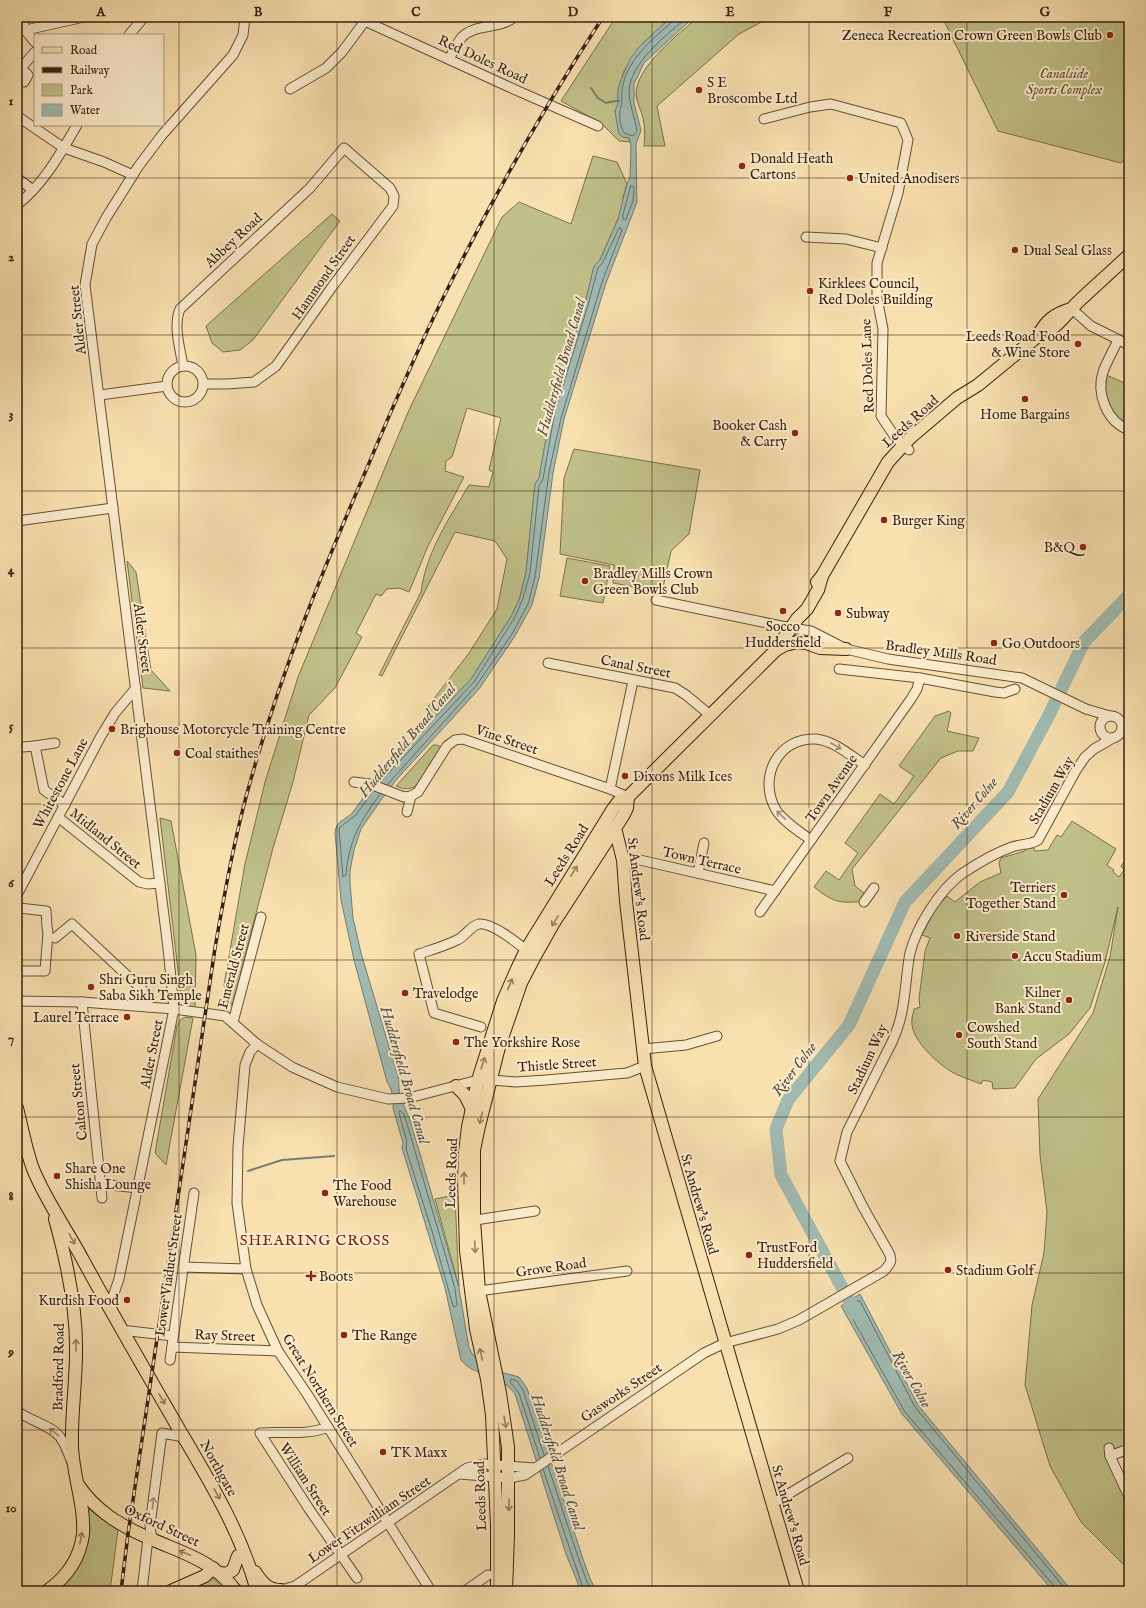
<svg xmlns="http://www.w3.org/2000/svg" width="1146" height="1608" font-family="'IM FELL English',serif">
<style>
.green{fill:#c0c188;stroke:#7c704c}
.water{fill:#a0bbb3;stroke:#767d72}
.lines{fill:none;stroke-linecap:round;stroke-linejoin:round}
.shore{stroke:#6c6d62;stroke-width:1}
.stream{stroke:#767d72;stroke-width:2}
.river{stroke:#a0bbb3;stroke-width:13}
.minor-casing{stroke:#684f38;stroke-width:11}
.major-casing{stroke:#381f11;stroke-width:14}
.minor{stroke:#faebcb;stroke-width:9}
.major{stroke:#f8e0af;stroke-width:12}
.rail-casing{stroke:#381f11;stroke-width:3.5}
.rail{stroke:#faebcb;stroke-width:2;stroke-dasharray:6;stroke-linecap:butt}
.oneway{stroke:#a38f77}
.oneway2{stroke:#988060}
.grid{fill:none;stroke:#381f11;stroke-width:1;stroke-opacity:0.55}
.poi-dot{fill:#8f2418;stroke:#faebcb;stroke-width:1.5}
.labels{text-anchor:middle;stroke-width:4;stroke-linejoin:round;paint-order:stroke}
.poi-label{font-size:14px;fill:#381f11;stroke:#faebcb;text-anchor:start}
.street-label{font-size:14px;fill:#381f11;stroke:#faebcb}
.park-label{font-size:14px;font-style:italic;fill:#615035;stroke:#faebcb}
.water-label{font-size:15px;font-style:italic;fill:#574e42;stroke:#faebcb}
.neighbourhood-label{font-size:15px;letter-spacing:1px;fill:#7a1f14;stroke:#faebcb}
.neatline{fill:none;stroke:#381f11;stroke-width:1.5}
.grid-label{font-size:13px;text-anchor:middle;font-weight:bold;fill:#381f11}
</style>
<rect width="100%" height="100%" fill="#f8e0af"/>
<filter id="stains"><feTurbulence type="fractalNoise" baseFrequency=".005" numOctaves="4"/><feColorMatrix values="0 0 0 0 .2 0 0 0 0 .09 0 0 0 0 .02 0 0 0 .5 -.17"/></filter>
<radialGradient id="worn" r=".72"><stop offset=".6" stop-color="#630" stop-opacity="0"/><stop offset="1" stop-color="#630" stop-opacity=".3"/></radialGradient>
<g class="green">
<path d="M616,17h55l-32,30 -15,24 -6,19v14l-3,7 4,23 10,4 1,4 -11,-1 -18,-18 -40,-22z"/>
<path d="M698,17h73l-32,17 -82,72 8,40h-21c1,-9 1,-19 -1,-28 -2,-8 -6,-15 -7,-23 -1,-28 43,-61 62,-78z"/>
<path d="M942,17h187v138l-8,8 -123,-32z"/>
<path d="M593,156l24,6 10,22 -4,13v6l-5,16 -18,41 -6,6 -9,38 -34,106 -12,69 -4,5 -9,88 -6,25 -8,18 -41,64 -41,44 -4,-14 43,-56 28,-44 10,-50 -12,-18 -40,-9 -73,144 -3,-1 42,-83c5,-40 28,-73 48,-107l20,2 4,-15 -4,-2 12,-52 -34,-10 -15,49 -6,4 -1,10 19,6 -36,69 -19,46 -10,-4 -12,1 -6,7 -5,-2 -20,39 6,4 -27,51 -26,27 -16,67 -20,66 -41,158 -8,-21 21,-121 20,-82 33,-105 111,-267 93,-193 17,-15 52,22z"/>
<path d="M332,214l8,7 -87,119 -13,10 -17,2 -11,-9 -6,-17z"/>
<path d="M1104,374l25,11v43l-8,-3 -15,-21z"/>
<path d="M574,449l126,21 -11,64 -18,17 -9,41 -49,-9 1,-18 -54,-11 4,-76z"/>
<path d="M567,558l43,8 -7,37 -43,-7z"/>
<path d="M127,561l9,11 15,98 19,21 -27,-3z"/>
<path d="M949,711l2,2 -4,18 32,7 -6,13h-15l-17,7 -89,111 3,17 13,10 -4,6c-7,-1 -13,1 -19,0 -12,0 -22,-8 -31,-15l12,-16 13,9 19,-27 -13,-10 35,-49 14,10 20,-28 -15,-10 36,-50z"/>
<path d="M433,745h4l4,2c-5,8 -20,36 -27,40 -6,3 -12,2 -18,-1z"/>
<path d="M160,818l11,3 25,134 -1,53c-9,-2 -12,-4 -14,-12z"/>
<path d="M1072,821l44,28 -9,16 7,5 -1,2 6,5 5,-7 -3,-4 8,-10v592l-22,9 22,46v67l-48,-48 -31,-56 -25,-81 7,-80 12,-52 3,-41 -7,-57 -2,-56 55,-86 17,-56 8,-50 -13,55 -15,46 -21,26 -33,25 -21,29 -22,1 -1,-7 -9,-2 -2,4c-10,-4 -20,-7 -29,-12 -15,-9 -38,-30 -40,-47 -1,-6 1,-10 2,-16l6,-2 -1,-8 6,-48 5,-13 -8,-3 14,-27 11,-12 8,6 25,-20 21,-9 -2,-10 2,-5 24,-7v-2l9,-1 1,3 13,-1 9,-15 4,2z"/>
<path d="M185,1017l8,1 -27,147 -11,-12 22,-127 3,-6z"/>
<path d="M455,1195l4,92 -24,-88z"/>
<path d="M86,1507l32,23 -8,61 -9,-3 -42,1 11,-11 10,-15z"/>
<path d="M212,1576l13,15h-44z"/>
</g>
<g class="water">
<path d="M671,17h23l-50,46 -10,21v19l7,27 -5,14 1,58 -31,81 -42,136 -11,54 -14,105 -7,27 -17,31 -36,53 -82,90 -16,21 -20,29 -7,21 -4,21v12l3,35 8,35 38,127c-2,17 7,28 12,43l48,165 10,60 4,7 31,18 15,4 8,11 56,171 8,22 6,10h-16l-15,-37 -51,-160c-14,-20 -41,-17 -54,-34l-16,-72 -43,-140 1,-5 -10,-35c1,-8 -1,-19 -6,-26l-33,-122 -13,-60 -6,-67c1,-13 10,-12 18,-21l26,-36 92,-97 41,-64 8,-18 6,-25 9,-88 4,-6 12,-68 34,-106 9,-38 6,-6 18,-41 9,-35 3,-7 1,-32 -2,-7 -6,-1 -4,-3 -1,-5 -3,-18 3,-7v-14l3,-10 9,-21 9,-12z"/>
<path d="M860,1294l58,111 154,186h-19l-151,-177 -61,-108z"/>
</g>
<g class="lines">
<g class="shore">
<path d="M674,17l-2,5c-21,18 -46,39 -50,68 -1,5 1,11 -1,16 -2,9 -2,18 3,27l9,3 4,-5c-2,-14 -8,-26 -8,-40 1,-28 38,-57 59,-74"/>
<path d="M631,186l3,1 -1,14 -7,18 -2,1 -1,-1v-4z"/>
<path d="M380,782l94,-100 41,-65 8,-19 7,-25 9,-87 4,-7 12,-68 33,-106 10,-37 5,-6 16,-34h2l1,2 -20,52 -41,136 -12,54 -14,105 -7,27 -16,30 -36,52 -89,99"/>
<path d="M373,791l-17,24 -17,13 4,49 3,-2c2,-33 15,-55 34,-81"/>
<path d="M400,1111l4,3 3,10 41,140 7,25 2,16 -2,2 -2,-1 -21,-75 -26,-82 1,-7 -8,-29z"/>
<path d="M540,1458l-21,-65 -9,-11 1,-3 6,2 6,9 21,65"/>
<path d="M548,1466l31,94 8,22 6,9"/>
<path d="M543,1469l41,122"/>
<path d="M1056,1591l-1,-4 -150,-175 -58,-103 1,-3 9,-5h3l55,106 152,184"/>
</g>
<g class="stream">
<path d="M591,88l7,10 8,5 9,-2h4"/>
<path d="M248,1171l34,-11 52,-4"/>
</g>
<path class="river" d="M857,1315l-76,-140 -5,-46 12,-29 61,-75 56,-123 103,-110 41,-77 35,-73 45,-47"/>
<defs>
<g id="minor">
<path d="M22,17l3,13 10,12"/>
<path d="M356,17l162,74 80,35"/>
<path d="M17,32l67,-15"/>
<path d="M129,35l15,-18"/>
<path d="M449,59c4,-7 8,-16 13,-22 14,-14 37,-7 52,-20"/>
<path d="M24,82l4,-7 -7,-7 14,-16"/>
<path d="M290,89l36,-21 16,-16 23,-31"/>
<path d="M17,116l47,32 40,14 29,13"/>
<path d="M764,119l46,-12 21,-3 70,19 7,17 -10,53 -21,70v35l6,31 -2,87 14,21 14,13"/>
<path d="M17,178l16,12"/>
<path d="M17,205c26,-20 44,-52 60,-80"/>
<path d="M806,237l40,2 36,9"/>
<path d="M1072,309l19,17 38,19"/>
<path d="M1118,340c-5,11 -11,21 -15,32 -7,22 4,50 26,58"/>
<circle cx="185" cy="384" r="18"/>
<path d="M183,366c-3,-18 -10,-40 -3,-57l130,-121 34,-40 46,40 4,8 -1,10 -61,81 -56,79 -22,16 -27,2h-23"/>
<path d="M100,395l67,-9"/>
<path d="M17,521l96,-13"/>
<path d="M656,600l135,28 20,3 35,18 42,10 134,19 64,31 24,7"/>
<path d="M548,663l127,25 11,7 24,20"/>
<path d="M839,669l81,9 75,14 9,1 11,-4"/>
<circle cx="1111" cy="727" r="11"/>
<path d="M35,746l20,-3"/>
<path d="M23,747l12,-1 9,44 21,15"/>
<path d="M354,782l16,2 34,13 7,-1 7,-4 29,-46 8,-6 8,-1 147,50 18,8"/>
<path d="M610,789l23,-108"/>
<path d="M407,812l4,-16"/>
<path d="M58,817l81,65 9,2 12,-1"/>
<path d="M811,840c-11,-8 -30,-20 -36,-32 -17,-32 4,-71 41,-69 18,2 34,16 49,26"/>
<path d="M623,860h17l135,31"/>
<path d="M698,873l6,-30"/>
<path d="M17,895l84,-159 14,-23 21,-25"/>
<path d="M864,902l10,-14"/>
<path d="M17,906l2,2 27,3 1,16 1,6 -3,38h-28"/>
<path d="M760,912l151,-213 6,-10 3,-11"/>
<path d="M55,938l17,-14 76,71v12"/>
<path d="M17,1001l65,1 92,7 51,7 32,28 35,23 45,20 51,12 21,-1 69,-18h13l25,2 30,-2 81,-7 18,-7"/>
<path d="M82,1002l20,196"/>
<path d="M233,1022l28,-105"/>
<path d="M481,1027l-47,-14 -15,-59c12,-4 26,-8 38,-14 8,-3 13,-14 22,-16 13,-2 41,21 51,29"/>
<path d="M257,1044l-7,8 -5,13 -7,82 -1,56 9,66 11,36 21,46 29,43 124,197"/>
<path d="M643,1049l43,-4 31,-9"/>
<path d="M101,1184l37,4"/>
<path d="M469,1221l66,-10"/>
<path d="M183,1267l63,2"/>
<path d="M479,1291l148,-20"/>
<path d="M107,1305l4,-3 8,-23 55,-270 -6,-61 -83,-663 7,-41 14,-26 32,-51 24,-32 71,-80 10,-20 2,-18"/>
<path d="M121,1330l52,6"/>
<path d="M172,1347l106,4"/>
<path d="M170,1360l24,-167"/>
<path d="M17,1411c13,10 34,14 43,26 5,7 8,15 11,23"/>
<path d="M328,1427c-21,9 -46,4 -68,6l49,76 48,69"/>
<path d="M1109,1448l1,8 19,41"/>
<path d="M1110,1456l13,-5"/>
<path d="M459,1474l50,4 16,-3 179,-122 21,-10 53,-14 21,-9 85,-49c6,-7 9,-10 5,-18l-26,-46 -23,-46 7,-29 45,-90c4,-9 7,-17 9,-26 5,-21 5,-43 9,-63 7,-27 30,-64 53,-80 15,-10 32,-20 49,-26 8,-3 19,-2 26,-7l37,-68 10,-15 9,-8 19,-11"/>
<path d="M772,1504l76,-46"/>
<path d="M154,1541l-3,-7 -1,-9 12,-92 22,4"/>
<path d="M142,1591l6,-53"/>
<path d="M278,1591l17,-5 6,-4 166,-114 17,-4 50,4"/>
<path d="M465,1591l23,-16"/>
</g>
<g id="major">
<path d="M1038,336c8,-16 17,-22 33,-27"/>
<path d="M817,582l5,-6 66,-114 22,-24 47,-40 21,-13 60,-49c20,-8 26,-20 40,-34 17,-16 34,-31 51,-47"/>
<path d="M776,650l9,-5 12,-3 9,1 14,5 26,1"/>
<path d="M608,826l8,6 7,28 3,41 19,165 153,525"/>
<path d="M456,1086l9,9 7,14"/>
<path d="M17,1108c5,20 9,42 16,61 13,32 34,61 50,91 32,59 66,117 100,176 29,49 59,99 74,155"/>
<path d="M79,1486c17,25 42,40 70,52 33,15 64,22 87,53"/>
<path d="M255,1572c7,10 12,18 26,18"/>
<path d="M220,1573l6,1 7,-4 5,-14"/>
<path d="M47,1591c20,-14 33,-33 36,-57 2,-29 -10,-58 -11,-87 -1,-32 4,-63 4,-94 1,-45 -9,-91 -21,-134"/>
<path d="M171,1591l34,-15 8,-8"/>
<path d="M497,1591v-66l-5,-110 -5,-36 -11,-50 -10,-78 -2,-72 1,-27 3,-25 10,-47 25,-79 14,-32 9,-19 87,-141 6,-8 9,-4 147,-146 22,-32 10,-10 11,-19 4,-14"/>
<path d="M506,1591l2,-57v-87l-8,-54 -21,-102 -5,-71v-70l5,-24 20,-79 22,-64 14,-27 18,-32 70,-108 4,-8 1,-11"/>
</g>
</defs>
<use href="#minor" class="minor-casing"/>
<use href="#major" class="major-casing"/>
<use href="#minor" class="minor"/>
<use href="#major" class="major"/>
<defs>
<path id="rail" d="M121,1591l7,-57 87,-586c10,-57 20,-114 36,-169 30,-107 72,-209 116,-311 26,-62 53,-125 84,-186 45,-91 96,-179 152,-265"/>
</defs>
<use href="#rail" class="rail-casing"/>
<use href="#rail" class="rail"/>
</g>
<defs><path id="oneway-shaft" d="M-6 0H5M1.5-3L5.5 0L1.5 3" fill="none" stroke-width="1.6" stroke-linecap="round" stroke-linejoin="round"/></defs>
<g class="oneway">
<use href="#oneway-shaft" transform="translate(836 746) rotate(30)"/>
<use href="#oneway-shaft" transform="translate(781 815) rotate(-136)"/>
<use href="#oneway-shaft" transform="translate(54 1432) rotate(-141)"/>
<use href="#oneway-shaft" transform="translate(153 1503) rotate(-83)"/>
</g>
<g class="oneway2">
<use href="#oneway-shaft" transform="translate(574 871) rotate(-58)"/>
<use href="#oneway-shaft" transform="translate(555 921) rotate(122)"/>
<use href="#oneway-shaft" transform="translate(510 984) rotate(-68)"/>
<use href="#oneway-shaft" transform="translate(483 1063) rotate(-72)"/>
<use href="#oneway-shaft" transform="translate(481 1118) rotate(104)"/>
<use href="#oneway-shaft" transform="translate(464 1178) rotate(-90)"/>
<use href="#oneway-shaft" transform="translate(72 1239) rotate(62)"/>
<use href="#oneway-shaft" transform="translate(475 1247) rotate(87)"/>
<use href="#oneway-shaft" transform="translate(76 1345) rotate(-91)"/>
<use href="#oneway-shaft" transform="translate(481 1354) rotate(-103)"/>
<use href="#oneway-shaft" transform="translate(162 1399) rotate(60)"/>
<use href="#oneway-shaft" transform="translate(505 1422) rotate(81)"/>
<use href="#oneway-shaft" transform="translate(217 1494) rotate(61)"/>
<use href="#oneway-shaft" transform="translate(509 1505) rotate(91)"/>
<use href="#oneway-shaft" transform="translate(81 1538) rotate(-79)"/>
<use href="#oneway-shaft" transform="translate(185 1553) rotate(-157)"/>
</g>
<path class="grid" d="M179,17v1574M337,17v1574M494,17v1574M652,17v1574M809,17v1574M967,17v1574M17,178h1112M17,335h1112M17,491h1112M17,648h1112M17,804h1112M17,960h1112M17,1117h1112M17,1273h1112M17,1430h1112"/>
<g class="poi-dot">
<circle cx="1110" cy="35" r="4"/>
<circle cx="699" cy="90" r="4"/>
<circle cx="742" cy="166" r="4"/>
<circle cx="850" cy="178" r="4"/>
<circle cx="1015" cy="250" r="4"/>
<circle cx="810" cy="291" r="4"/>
<circle cx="1078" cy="344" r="4"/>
<circle cx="1025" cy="399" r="4"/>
<circle cx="795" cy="433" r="4"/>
<circle cx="884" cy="520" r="4"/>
<circle cx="1083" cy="547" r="4"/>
<circle cx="585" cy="581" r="4"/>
<circle cx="783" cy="611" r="4"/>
<circle cx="838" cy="613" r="4"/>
<circle cx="994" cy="643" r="4"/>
<circle cx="112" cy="729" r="4"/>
<circle cx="177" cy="753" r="4"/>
<circle cx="625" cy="776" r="4"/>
<circle cx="1064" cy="895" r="4"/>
<circle cx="957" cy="936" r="4"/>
<circle cx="1015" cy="956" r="4"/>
<circle cx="91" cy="987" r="4"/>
<circle cx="405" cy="993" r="4"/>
<circle cx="1069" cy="1000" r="4"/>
<circle cx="127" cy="1017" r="4"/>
<circle cx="959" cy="1035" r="4"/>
<circle cx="456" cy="1042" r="4"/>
<circle cx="57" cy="1176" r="4"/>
<circle cx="325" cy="1193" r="4"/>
<circle cx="749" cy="1255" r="4"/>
<circle cx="948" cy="1270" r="4"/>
<path d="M309 1270h4v4h4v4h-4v4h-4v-4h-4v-4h4z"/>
<circle cx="127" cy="1300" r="4"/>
<circle cx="344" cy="1335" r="4"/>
<circle cx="383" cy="1452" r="4"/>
</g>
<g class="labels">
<g class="poi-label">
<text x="1102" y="40" text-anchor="end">Zeneca Recreation Crown Green Bowls Club</text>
<text x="707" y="87">S E<tspan x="707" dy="16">Broscombe Ltd</tspan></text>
<text x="750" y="163">Donald Heath<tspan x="750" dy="16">Cartons</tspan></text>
<text x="858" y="183">United Anodisers</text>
<text x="1023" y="255">Dual Seal Glass</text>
<text x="818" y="288">Kirklees Council,<tspan x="818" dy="16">Red Doles Building</tspan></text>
<text x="1070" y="341" text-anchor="end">Leeds Road Food<tspan x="1070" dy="16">&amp; Wine Store</tspan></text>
<text x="1025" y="419" text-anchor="middle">Home Bargains</text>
<text x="787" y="430" text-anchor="end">Booker Cash<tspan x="787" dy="16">&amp; Carry</tspan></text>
<text x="892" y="525">Burger King</text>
<text x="1075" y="552" text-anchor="end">B&amp;Q</text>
<text x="593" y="578">Bradley Mills Crown<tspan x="593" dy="16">Green Bowls Club</tspan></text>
<text x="846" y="618">Subway</text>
<text x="783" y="631" text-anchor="middle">Socco<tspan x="783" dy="16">Huddersfield</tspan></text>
<text x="1002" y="648">Go Outdoors</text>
<text x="120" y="734">Brighouse Motorcycle Training Centre</text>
<text x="185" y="758">Coal staithes</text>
<text x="633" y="781">Dixons Milk Ices</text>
<text x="1056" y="892" text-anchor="end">Terriers<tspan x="1056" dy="16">Together Stand</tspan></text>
<text x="965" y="941">Riverside Stand</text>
<text x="1023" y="961">Accu Stadium</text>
<text x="99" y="984">Shri Guru Singh<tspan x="99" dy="16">Saba Sikh Temple</tspan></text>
<text x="1061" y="997" text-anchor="end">Kilner<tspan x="1061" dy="16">Bank Stand</tspan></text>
<text x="413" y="998">Travelodge</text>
<text x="119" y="1022" text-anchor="end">Laurel Terrace</text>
<text x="967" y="1032">Cowshed<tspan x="967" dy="16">South Stand</tspan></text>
<text x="464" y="1047">The Yorkshire Rose</text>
<text x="65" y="1173">Share One<tspan x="65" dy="16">Shisha Lounge</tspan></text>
<text x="333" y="1190">The Food<tspan x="333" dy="16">Warehouse</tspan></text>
<text x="757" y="1252">TrustFord<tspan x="757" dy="16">Huddersfield</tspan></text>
<text x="956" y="1275">Stadium Golf</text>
<text x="319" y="1281">Boots</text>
<text x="119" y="1305" text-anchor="end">Kurdish Food</text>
<text x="352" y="1340">The Range</text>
<text x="391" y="1457">TK Maxx</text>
</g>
<g class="street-label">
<text transform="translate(483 59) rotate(25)" y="5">Red Doles Road</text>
<text transform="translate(233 240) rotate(-43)" y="5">Abbey Road</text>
<text transform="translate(323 277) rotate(-55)" y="5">Hammond Street</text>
<text transform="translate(77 320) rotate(-96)" y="5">Alder Street</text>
<text transform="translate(867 366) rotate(-92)" y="5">Red Doles Lane</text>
<text transform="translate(910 421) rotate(-42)" y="5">Leeds Road</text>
<text transform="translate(143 638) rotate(83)" y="5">Alder Street</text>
<text transform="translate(941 652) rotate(8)" y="5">Bradley Mills Road</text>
<text transform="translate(636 666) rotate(11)" y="5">Canal Street</text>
<text transform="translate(507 739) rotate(19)" y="5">Vine Street</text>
<text transform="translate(60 783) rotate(-62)" y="5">Whitestone Lane</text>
<text transform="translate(831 788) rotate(-55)" y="5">Town Avenue</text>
<text transform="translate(1051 790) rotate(-60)" y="5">Stadium Way</text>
<text transform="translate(106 838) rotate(39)" y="5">Midland Street</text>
<text transform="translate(566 855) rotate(-58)" y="5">Leeds Road</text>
<text transform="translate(702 860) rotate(13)" y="5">Town Terrace</text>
<text transform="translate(639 889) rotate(83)" y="5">St Andrew's Road</text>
<text transform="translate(233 966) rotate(-75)" y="5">Emerald Street</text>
<text transform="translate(151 1054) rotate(-79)" y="5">Alder Street</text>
<text transform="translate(867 1059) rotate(-65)" y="5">Stadium Way</text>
<text transform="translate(557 1064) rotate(-4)" y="5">Thistle Street</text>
<text transform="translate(78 1102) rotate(-96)" y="5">Calton Street</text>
<text transform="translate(451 1173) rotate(-88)" y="5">Leeds Road</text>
<text transform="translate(700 1204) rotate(74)" y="5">St Andrew's Road</text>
<text transform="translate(551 1267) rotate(-8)" y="5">Grove Road</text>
<text transform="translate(168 1275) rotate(-82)" y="5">Lower Viaduct Street</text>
<text transform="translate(225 1335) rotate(2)" y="5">Ray Street</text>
<text transform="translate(58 1367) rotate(-89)" y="5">Bradford Road</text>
<text transform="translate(321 1390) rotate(58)" y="5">Great Northern Street</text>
<text transform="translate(621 1392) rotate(-34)" y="5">Gasworks Street</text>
<text transform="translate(219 1468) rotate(61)" y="5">Northgate</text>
<text transform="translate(306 1479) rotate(57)" y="5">William Street</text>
<text transform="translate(480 1496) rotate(-92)" y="5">Leeds Road</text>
<text transform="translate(791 1515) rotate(74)" y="5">St Andrew's Road</text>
<text transform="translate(369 1519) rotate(-34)" y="5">Lower Fitzwilliam Street</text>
<text transform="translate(162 1525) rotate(25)" y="5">Oxford Street</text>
</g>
<g class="park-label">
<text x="1064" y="78">Canalside<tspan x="1064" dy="16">Sports Complex</tspan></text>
</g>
<g class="water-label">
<text transform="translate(561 367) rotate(-74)" y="5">Huddersfield Broad Canal</text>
<text transform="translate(407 740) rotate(-50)" y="5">Huddersfield Broad Canal</text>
<text transform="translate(974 803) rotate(-49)" y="5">River Colne</text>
<text transform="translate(794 1069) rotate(-53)" y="5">River Colne</text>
<text transform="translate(405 1075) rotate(74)" y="5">Huddersfield Broad Canal</text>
<text transform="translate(912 1379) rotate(60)" y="5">River Colne</text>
<text transform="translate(558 1462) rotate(72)" y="5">Huddersfield Broad Canal</text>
</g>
<g class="neighbourhood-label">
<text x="315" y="1245">SHEARING CROSS</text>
</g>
</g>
<rect width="1146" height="1608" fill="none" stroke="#f8e0af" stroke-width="44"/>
<rect x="34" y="34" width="130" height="92" fill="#faebcb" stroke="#ac9981"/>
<rect x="42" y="47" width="20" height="6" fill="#f8e0af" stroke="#ac9981"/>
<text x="70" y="54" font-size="12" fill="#381f11">Road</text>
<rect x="42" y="67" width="20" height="6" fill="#381f11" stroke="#ac9981"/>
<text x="70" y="74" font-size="12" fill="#381f11">Railway</text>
<rect x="42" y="84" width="20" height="12" fill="#c0c188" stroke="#ac9981"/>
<text x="70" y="94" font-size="12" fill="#381f11">Park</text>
<rect x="42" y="104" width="20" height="12" fill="#a0bbb3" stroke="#ac9981"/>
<text x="70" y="114" font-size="12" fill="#381f11">Water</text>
<rect x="22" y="22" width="1102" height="1564" class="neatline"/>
<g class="grid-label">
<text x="101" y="16">A</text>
<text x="258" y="16">B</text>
<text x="416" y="16">C</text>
<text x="573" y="16">D</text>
<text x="730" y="16">E</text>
<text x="888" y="16">F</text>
<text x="1045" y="16">G</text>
<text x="11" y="105">1</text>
<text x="11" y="261">2</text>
<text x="11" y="418">3</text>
<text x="11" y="574">4</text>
<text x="11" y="730">5</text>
<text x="11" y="887">6</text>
<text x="11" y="1043">7</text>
<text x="11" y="1200">8</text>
<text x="11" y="1356">9</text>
<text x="11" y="1512">10</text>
</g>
<rect width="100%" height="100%" filter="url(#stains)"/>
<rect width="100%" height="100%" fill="url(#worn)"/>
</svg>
